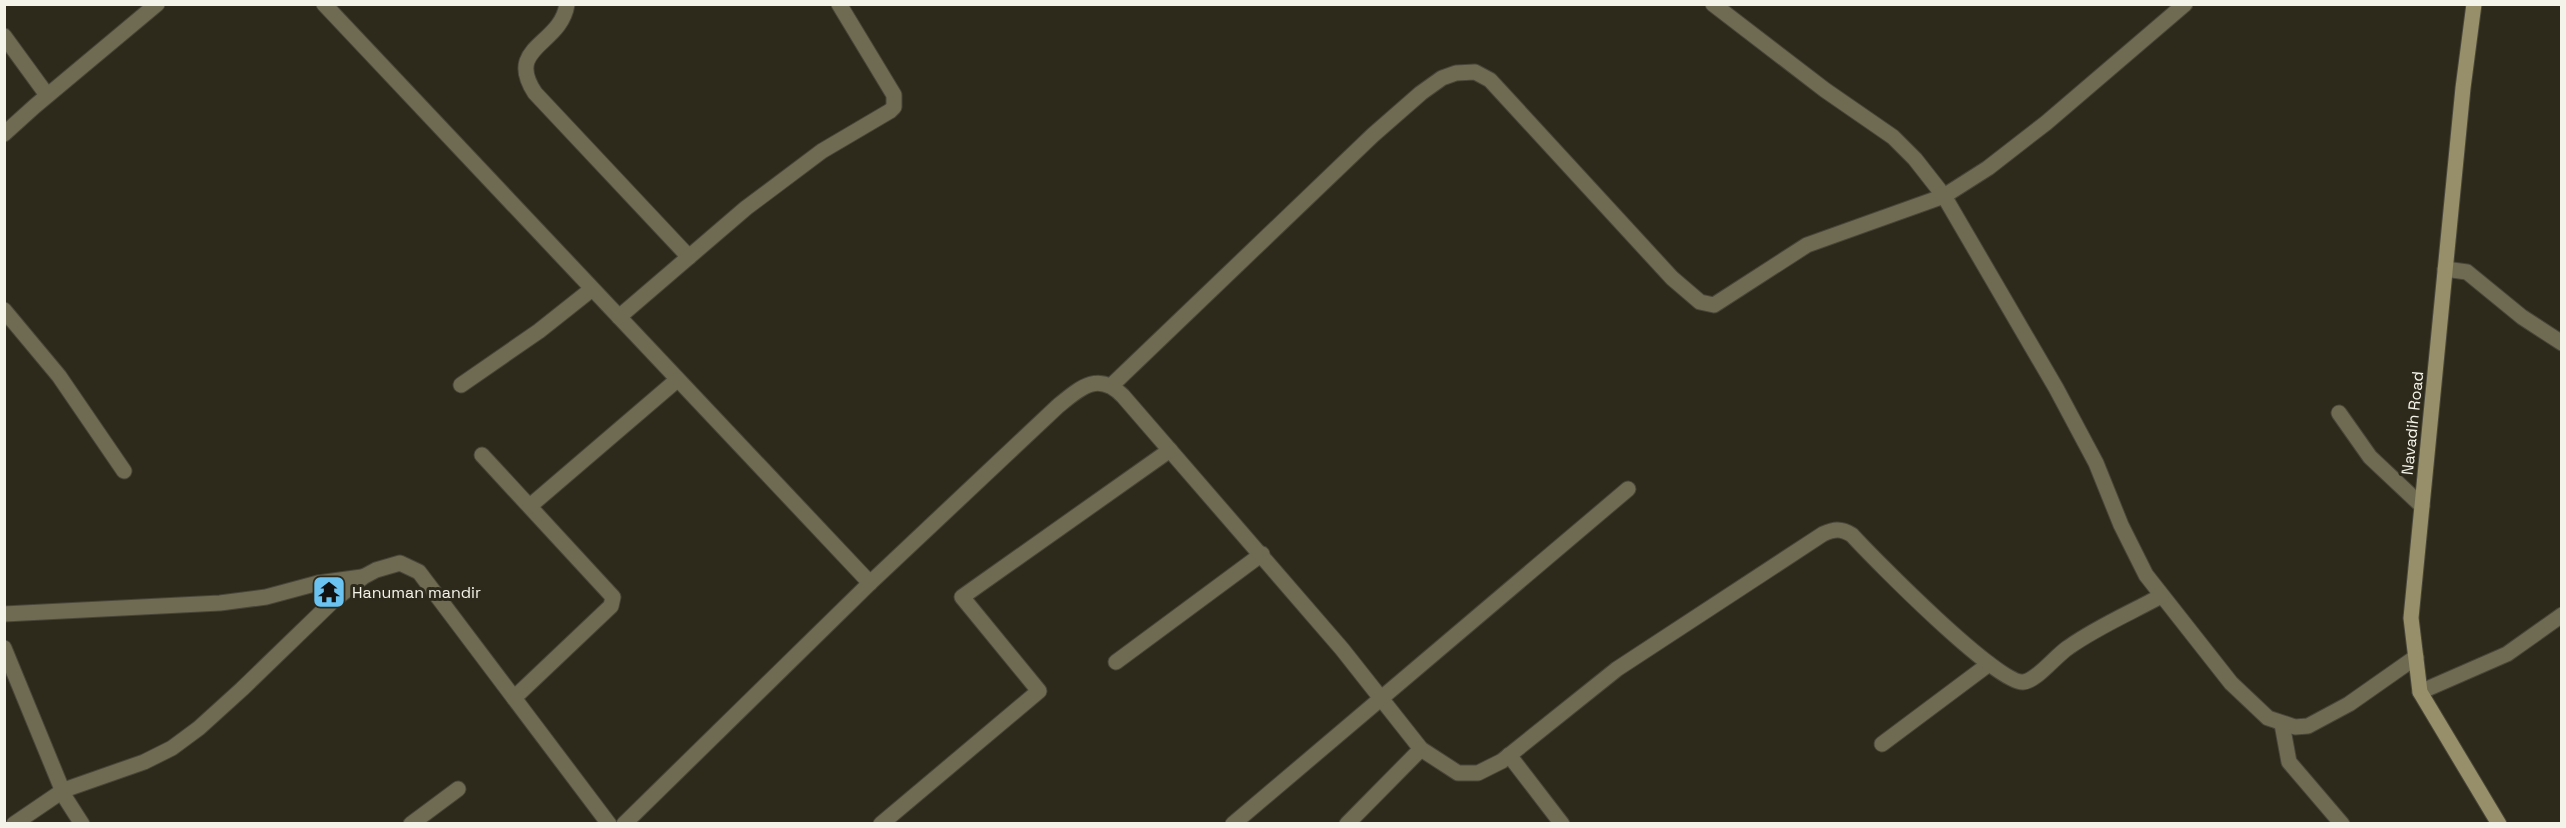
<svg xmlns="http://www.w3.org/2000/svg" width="2566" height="828" font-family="'Space Grotesk',sans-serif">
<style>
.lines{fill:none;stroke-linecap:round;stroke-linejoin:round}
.street-casing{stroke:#494639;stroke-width:17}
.secondary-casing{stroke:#494639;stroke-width:17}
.street{stroke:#6f6b53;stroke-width:15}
.secondary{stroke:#968f69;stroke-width:15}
.labels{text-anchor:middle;stroke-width:6;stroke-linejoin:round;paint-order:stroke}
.street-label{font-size:16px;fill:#f4f3e9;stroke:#2d2a1c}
.poi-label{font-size:16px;fill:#f4f3e9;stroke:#2d2a1c;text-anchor:start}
</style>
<rect width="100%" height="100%" fill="#2d2a1c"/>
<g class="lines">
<defs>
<g id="street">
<path d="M324,4l546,579"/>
<path d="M567,4c-6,42 -63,42 -32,89l154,164"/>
<path d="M1713,4l112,86 68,47 22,22 29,37 112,192 40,75 25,62 25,50 85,108 37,35 27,9 13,-1 41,-22 67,-47"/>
<path d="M4,36l43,59"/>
<path d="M4,134l31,-28 122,-102"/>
<path d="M2445,269l22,3 55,45 40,26"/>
<path d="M4,310l55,66 65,95"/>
<path d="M619,317l127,-109 76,-57 68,-40 4,-4v-12l-55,-91"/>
<path d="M461,385l78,-54 53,-42"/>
<path d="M1112,385l261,-250 48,-42 21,-15 14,-5 19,-1 15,8 182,198 28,24 14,3 93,-60 137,-49 44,-28 58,-45 139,-119"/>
<path d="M2339,413l31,44 52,49"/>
<path d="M482,455l131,142 -2,9 -97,92"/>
<path d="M530,506l147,-126"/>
<path d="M4,614l216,-11 46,-6 52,-14 44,-6"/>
<path d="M4,648l62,151 16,25"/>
<path d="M1116,662l146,-108"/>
<path d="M2420,692l87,-38 55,-39"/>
<path d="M2282,724l7,38 53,62"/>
<path d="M1882,744l107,-80"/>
<path d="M1509,755l53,69"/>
<path d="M14,824l50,-34 80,-28 28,-14 27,-20 43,-39 92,-89 29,-23 13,-7 24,-7 19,9 190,252"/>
<path d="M411,824l47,-35"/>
<path d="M624,824l246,-241 188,-177c23,-19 41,-35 65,-10l219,253 79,100 37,24h20l24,-12 115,-92 206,-135c11,-5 18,-6 29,1 21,23 146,150 171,147 14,-1 33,-27 46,-35 28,-20 61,-34 92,-51"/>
<path d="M881,824l158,-133 -77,-94 208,-147"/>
<path d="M1233,824l395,-335"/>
<path d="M1347,824l74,-75"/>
</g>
<path id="secondary" d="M2474,4l-11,84 -52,530 9,74 79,132"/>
</defs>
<use href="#street" class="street-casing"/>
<use href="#secondary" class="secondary-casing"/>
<use href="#street" class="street"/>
<use href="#secondary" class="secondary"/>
</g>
<defs>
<symbol id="temple-square" viewBox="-11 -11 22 22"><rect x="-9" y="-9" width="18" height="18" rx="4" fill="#6ac3f1" stroke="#2d2a1c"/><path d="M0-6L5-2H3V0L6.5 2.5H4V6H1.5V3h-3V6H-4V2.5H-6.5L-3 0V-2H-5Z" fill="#111"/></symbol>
</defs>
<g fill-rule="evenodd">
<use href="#temple-square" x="310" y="573" width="38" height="38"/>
</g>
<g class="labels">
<g class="street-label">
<text transform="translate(2412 423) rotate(-84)" y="6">Navadih Road</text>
</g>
<g class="poi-label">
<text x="352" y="598">Hanuman mandir</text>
</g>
</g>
<rect width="2566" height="828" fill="none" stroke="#f4f3e9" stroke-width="12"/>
</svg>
